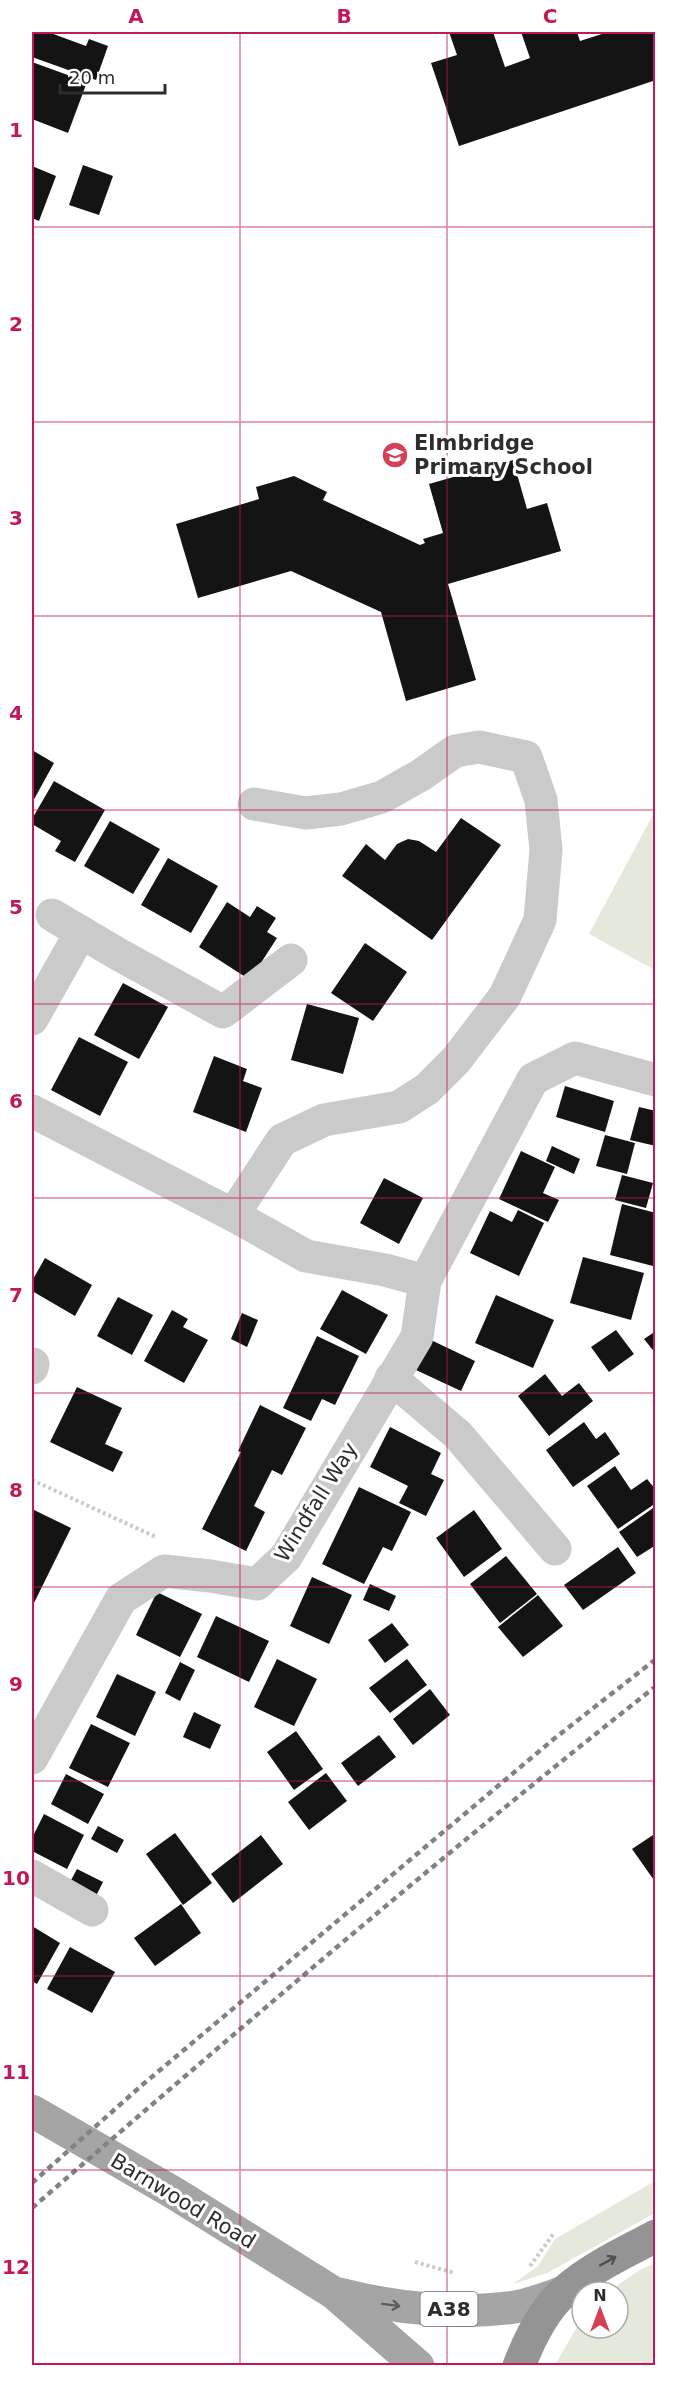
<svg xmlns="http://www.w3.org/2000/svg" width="687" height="2397" font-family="'DejaVu Sans',sans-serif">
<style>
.green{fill:#e4e9dc}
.building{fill:#141414}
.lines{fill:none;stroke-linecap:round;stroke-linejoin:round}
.path{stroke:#cacaca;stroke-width:4;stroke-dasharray:3 3;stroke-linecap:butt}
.minor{stroke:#cacaca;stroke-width:33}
.major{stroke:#a5a5a5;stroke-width:33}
.highway{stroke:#949494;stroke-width:33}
.rail{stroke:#828282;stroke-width:4.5;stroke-dasharray:6 4.5;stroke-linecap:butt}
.oneway{stroke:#515151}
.oneway2{stroke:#5d5d5d}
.grid{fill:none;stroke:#c2185b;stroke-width:1.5;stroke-opacity:0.55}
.labels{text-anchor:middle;stroke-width:6;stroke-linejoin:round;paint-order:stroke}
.shield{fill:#fff;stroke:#6c6c6c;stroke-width:1.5}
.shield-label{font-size:20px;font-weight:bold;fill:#2d2d2d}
.poi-label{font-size:21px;font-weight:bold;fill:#2d2d2d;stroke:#fff;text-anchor:start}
.street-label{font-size:21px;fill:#2d2d2d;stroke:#fff}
.neatline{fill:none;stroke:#c2185b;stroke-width:2}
.grid-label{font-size:20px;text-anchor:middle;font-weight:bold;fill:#c2185b}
</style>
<rect width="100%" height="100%" fill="#fff"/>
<g class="green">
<path d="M655,811l1,159h-1l-66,-36z"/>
<path d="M655,2181v32l-108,60 -34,11 25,-18 17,-27z"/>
<path d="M655,2263v102h-100l27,-47v10h36v-36h-10l30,-21z"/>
</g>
<g class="building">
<path d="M32,32h16l38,14 3,-7 19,7 -12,34 -64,-23z"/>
<path d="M449,32h44l12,35 25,-9 -9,-26h56l3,9 28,-9h48v48l-197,66 -28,-83 26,-8z"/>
<path d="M32,62l55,20 -19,51 -36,-14z"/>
<path d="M83,165l30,11 -14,39 -30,-10z"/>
<path d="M32,166l24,10 -17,45 -7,-3z"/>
<path d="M513,460l14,49 20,-6 14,48 -113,33 28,96 -70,21 -25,-89 -90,-41 -93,27 -22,-74 83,-25 -3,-12 38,-11 33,16 -4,8 97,45 5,-2 -2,-4 20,-6 -14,-49z"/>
<path d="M32,750l22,13 -22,40z"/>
<path d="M54,781l51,29 -30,52 -20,-11 6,-10 -29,-17v-5z"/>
<path d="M461,818l40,27 -69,95 -90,-64 24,-32 19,16 12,-16 11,-5 11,2 17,11z"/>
<path d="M110,821l50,28 -27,45 -49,-28z"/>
<path d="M168,858l50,28 -27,47 -50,-28z"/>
<path d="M227,902l23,15 7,-11 19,12 -9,14 10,6 -27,42 -51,-33z"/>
<path d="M365,943l42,29 -34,49 -42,-28z"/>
<path d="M123,983l45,24 -29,52 -45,-24z"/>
<path d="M307,1004l52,14 -16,56 -52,-14z"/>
<path d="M79,1037l49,25 -28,54 -49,-26z"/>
<path d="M214,1056l33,13 -4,12 19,7 -16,44 -53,-20z"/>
<path d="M565,1086l49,15 -9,31 -49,-15z"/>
<path d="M639,1107l17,4v35l-26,-6z"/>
<path d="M605,1135l30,8 -8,31 -31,-8z"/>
<path d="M552,1146l28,13 -6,15 -28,-13z"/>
<path d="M521,1151l34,16 -12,26 16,7 -11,22 -49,-23z"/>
<path d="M622,1175l31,8 -7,25 -31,-8z"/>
<path d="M384,1178l39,20 -24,46 -39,-21z"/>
<path d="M622,1204l34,9v43l-3,10 -43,-11z"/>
<path d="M518,1210l26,13 -25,53 -49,-23 20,-42 22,11z"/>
<path d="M583,1257l61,16 -13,47 -61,-17z"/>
<path d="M45,1258l47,27 -17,31 -43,-25v-10z"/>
<path d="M342,1290l46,25 -22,39 -46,-25z"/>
<path d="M496,1295l58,25 -21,48 -58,-25z"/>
<path d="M118,1297l35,18 -21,40 -35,-19z"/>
<path d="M172,1310l16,9 -5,8 25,13 -24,43 -40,-22z"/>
<path d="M242,1313l16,7 -11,27 -16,-8z"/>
<path d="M616,1330l18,24 -25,18 -18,-25z"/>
<path d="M656,1331v23l-12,-15z"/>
<path d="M317,1336l42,20 -24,49 -13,-6 -11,22 -28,-13z"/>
<path d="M431,1340l44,21 -14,30 -45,-21z"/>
<path d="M545,1374l17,22 17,-13 14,18 -44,35 -31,-40z"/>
<path d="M77,1387l45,21 -17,36 18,8 -10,20 -63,-30z"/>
<path d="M260,1405l46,23 -24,47 -10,-5 -18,36 11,6 -19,39 -44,-22 39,-77 -3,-1z"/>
<path d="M584,1422l12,17 9,-7 15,22 -47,33 -27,-37z"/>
<path d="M390,1427l51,26 -10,21 13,6 -18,36 -27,-13 9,-17 -38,-19z"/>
<path d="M615,1466l16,24 16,-11 9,11v13l-38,26 -31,-43z"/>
<path d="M359,1487l52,25 -19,39 -9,-4 -19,37 -42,-20z"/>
<path d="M656,1506v39l-19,12 -18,-25z"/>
<path d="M32,1509l39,19 -39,79z"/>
<path d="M474,1510l28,39 -38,28 -28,-39z"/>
<path d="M618,1547l18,26 -53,37 -19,-25z"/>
<path d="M506,1556l31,38 -37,29 -30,-39z"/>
<path d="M312,1577l40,18 -23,49 -39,-18z"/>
<path d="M370,1584l26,12 -7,15 -26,-11z"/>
<path d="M157,1592l45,22 -22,43 -44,-22z"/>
<path d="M538,1595l25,31 -40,31 -25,-30z"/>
<path d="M216,1616l53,25 -20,41 -52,-25z"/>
<path d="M392,1623l17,22 -24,18 -17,-23z"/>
<path d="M277,1659l40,20 -23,47 -40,-19z"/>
<path d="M407,1659l20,26 -37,28 -21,-25z"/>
<path d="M180,1662l15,8 -15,31 -15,-8z"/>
<path d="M117,1674l39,18 -21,44 -39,-19z"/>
<path d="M430,1689l20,26 -37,30 -20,-26z"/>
<path d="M194,1712l27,13 -11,24 -27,-12z"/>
<path d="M91,1724l39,19 -22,44 -39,-19z"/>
<path d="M296,1731l27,38 -29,21 -27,-38z"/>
<path d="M379,1735l17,22 -38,29 -17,-23z"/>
<path d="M326,1773l21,28 -38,29 -21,-28z"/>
<path d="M66,1774l38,20 -16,30 -37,-20z"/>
<path d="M44,1814l40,21 -17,34 -35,-18v-13z"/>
<path d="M98,1826l26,14 -7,13 -26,-14z"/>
<path d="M175,1833l37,50 -29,22 -37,-51z"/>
<path d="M656,1833v50l-24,-34z"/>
<path d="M261,1835l22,29 -50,39 -22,-29z"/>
<path d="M77,1869l26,13 -7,14 -26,-14z"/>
<path d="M181,1904l20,29 -46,33 -21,-28z"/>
<path d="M32,1926l28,17 -23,41 -5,-3z"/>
<path d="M70,1947l45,25 -23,41 -45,-24z"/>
</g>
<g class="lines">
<g class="path">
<path d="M32,1480l124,57"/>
<path d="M415,2262l40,11"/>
<path d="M530,2266l24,-33"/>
</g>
<g class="minor">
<path d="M52,915l66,39 105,58 68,-52"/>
<path d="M32,1019l49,-87"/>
<path d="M32,1111l201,104 73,41 79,14 40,11"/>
<path d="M233,1215l49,-75 42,-20 75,-13 28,-18 29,-29 49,-64 35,-76 6,-70 -5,-50 -15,-43 -47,-10 -24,4 -34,24 -39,22 -41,12 -35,4 -52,-9"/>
<path d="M32,1368l1,-4"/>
<path d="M391,1378l67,57 97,114"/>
<path d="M32,1758l89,-159 43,-28 46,5 47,8 29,-27 131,-220 8,-56 108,-202 42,-21 81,22"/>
<path d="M32,1876l60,34"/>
</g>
<g class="major">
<path d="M32,2111l142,82 160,100 84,73"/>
<path d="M339,2294c54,14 120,21 176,13 17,-3 33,-9 49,-15"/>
</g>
<path class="highway" d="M519,2366c10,-26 25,-57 46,-75 26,-23 60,-39 91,-55"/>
<g class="rail">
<path d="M32,2183l109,-97 414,-348 101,-79"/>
<path d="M32,2208c205,-177 411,-354 624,-522"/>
</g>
</g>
<defs><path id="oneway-shaft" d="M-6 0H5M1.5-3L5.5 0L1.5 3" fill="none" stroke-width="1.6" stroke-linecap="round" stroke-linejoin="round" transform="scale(1.5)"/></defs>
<use class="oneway" href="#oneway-shaft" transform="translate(608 2261) rotate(-29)"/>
<use class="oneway2" href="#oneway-shaft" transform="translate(391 2305) rotate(7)"/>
<path class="grid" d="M240,32v2334M447,32v2334M32,227h624M32,422h624M32,616h624M32,810h624M32,1004h624M32,1198h624M32,1393h624M32,1587h624M32,1781h624M32,1976h624M32,2170h624"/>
<defs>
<symbol id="school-disc" viewBox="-11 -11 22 22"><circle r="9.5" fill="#d34157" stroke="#fff"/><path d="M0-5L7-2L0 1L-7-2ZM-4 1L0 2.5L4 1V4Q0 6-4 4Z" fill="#fff"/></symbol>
</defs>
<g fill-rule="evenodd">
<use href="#school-disc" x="380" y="440" width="30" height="30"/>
</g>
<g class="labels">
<rect class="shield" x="420.5" y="2292" width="57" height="34" rx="4.5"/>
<g class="shield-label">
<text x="449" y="2316">A38</text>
</g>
<g class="poi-label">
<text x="414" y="450">Elmbridge<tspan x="414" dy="24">Primary School</tspan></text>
</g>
<g class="street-label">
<text transform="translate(316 1502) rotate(-58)" y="7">Windfall Way</text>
<text transform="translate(183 2201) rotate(31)" y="7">Barnwood Road</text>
</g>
</g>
<rect width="687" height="2397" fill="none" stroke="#ffffff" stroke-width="66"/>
<g transform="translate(600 2310)"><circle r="28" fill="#ffffff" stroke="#ababab" stroke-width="1.5"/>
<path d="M0-4.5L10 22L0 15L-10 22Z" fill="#d34157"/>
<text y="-9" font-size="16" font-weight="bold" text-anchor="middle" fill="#2d2d2d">N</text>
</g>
<path d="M60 84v9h105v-9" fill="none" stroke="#2d2d2d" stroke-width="3"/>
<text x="69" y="84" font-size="18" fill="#2d2d2d" stroke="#ffffff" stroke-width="4.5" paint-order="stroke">20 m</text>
<rect x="33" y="33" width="621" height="2331" class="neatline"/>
<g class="grid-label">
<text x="136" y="23">A</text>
<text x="344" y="23">B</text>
<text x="550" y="23">C</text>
<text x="16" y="137">1</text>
<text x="16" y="331">2</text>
<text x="16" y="525">3</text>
<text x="16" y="720">4</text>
<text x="16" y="914">5</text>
<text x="16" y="1108">6</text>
<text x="16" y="1302">7</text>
<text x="16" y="1497">8</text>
<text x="16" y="1691">9</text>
<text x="16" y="1885">10</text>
<text x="16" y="2079">11</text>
<text x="16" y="2274">12</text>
</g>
</svg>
